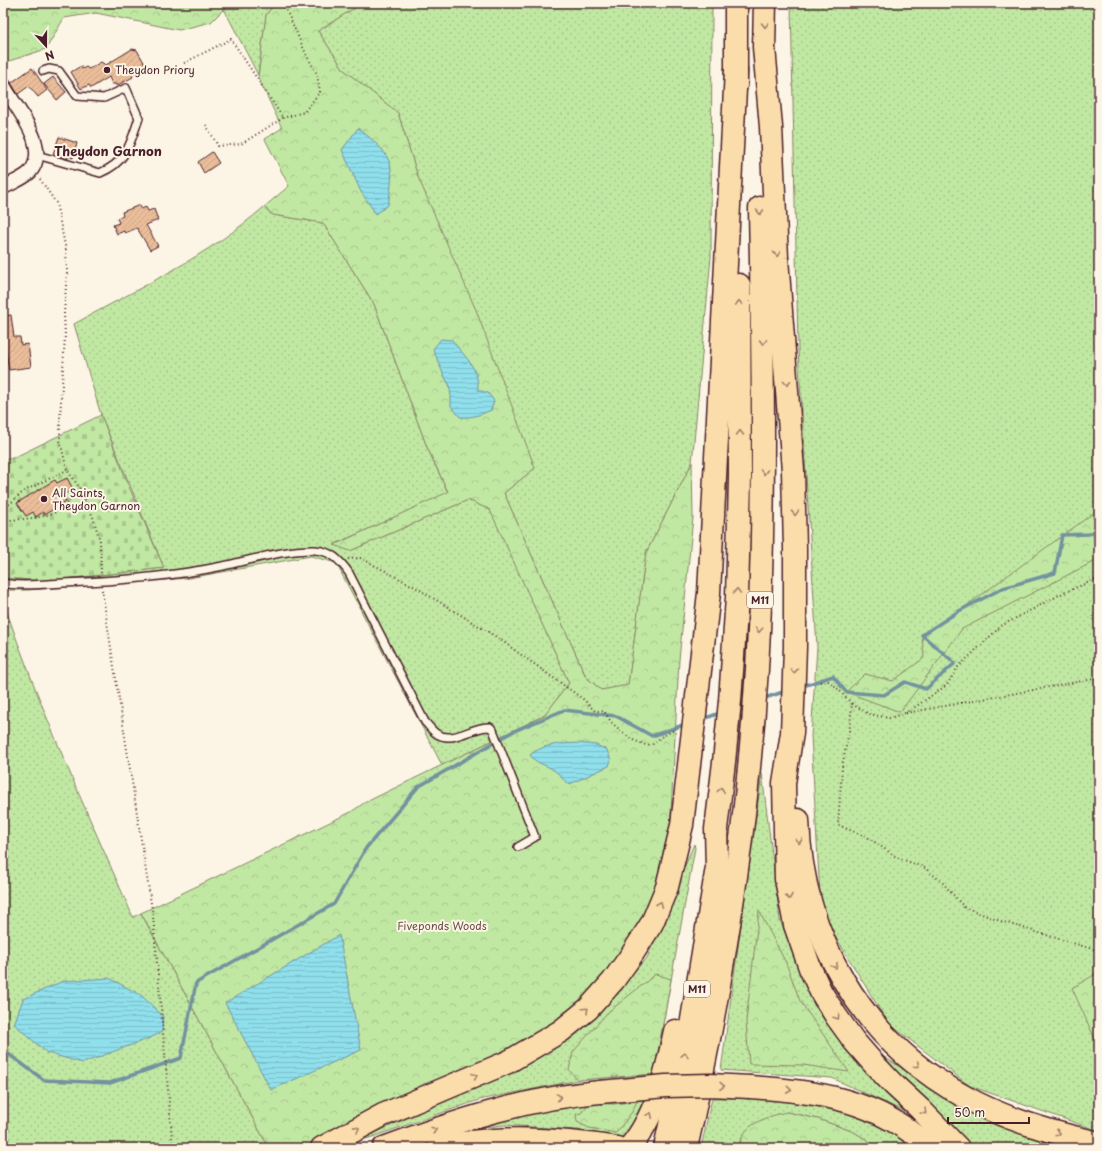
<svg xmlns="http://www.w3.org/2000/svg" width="1102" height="1151" font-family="'Playpen Sans',sans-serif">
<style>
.grass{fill:url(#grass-dots);stroke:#868467}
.forest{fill:url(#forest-crowns);stroke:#868467}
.cemetery{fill:url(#cemetery-stones);stroke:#868467}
.water{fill:url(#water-rules);stroke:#73929f}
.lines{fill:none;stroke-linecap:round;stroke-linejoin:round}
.stream{stroke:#73929f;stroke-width:3.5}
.building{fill:url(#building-hatch);stroke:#4a1f2b}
.service-casing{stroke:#4a1f2b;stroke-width:10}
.minor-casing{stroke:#4a1f2b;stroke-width:16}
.motorway-casing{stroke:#4a1f2b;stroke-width:25}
.path{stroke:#4a1f2b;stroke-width:2;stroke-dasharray:1 3;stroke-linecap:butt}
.service{stroke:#fcf5e5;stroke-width:7}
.minor{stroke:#fcf5e5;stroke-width:13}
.motorway{stroke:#fbddab;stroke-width:22}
.motorway-bridge-casing{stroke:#4a1f2b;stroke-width:25;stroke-linecap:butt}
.motorway-bridge{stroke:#fbddab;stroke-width:22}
.oneway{stroke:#a27e6b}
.poi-dot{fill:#4a1f2b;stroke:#fcf5e5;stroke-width:1.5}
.labels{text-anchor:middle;stroke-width:4;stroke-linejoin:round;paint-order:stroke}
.shield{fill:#fcf5e5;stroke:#7f5f63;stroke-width:1}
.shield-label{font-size:10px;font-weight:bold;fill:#4a1f2b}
.poi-label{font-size:11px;fill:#4a1f2b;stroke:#fcf5e5;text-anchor:start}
.park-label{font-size:11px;fill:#685149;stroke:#fcf5e5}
.quarter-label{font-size:13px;font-weight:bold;fill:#4a1f2b;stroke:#fcf5e5}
</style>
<defs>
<pattern id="grass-dots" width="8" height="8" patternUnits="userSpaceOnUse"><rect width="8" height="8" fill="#c1e8a3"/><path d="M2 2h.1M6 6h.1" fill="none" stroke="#a7c78c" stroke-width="1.8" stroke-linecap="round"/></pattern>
<pattern id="forest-crowns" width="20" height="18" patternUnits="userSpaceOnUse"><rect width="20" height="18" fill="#c1e8a3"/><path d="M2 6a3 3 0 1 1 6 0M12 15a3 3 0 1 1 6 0" fill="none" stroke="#a7c78c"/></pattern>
<pattern id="cemetery-stones" width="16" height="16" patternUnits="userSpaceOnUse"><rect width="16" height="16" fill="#c1e8a3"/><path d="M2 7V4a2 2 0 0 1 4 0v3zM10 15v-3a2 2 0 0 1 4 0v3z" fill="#a7c78c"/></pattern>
<pattern id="water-rules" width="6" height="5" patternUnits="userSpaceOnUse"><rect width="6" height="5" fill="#8fdfec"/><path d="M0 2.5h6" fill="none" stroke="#7dbfcb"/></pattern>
<pattern id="building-hatch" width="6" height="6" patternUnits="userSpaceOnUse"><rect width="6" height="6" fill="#ebbe9a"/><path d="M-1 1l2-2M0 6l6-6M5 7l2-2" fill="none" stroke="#cba385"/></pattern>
</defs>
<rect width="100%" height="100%" fill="#fcf5e5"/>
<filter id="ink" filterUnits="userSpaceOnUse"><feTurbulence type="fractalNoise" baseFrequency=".025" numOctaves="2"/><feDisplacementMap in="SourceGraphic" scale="8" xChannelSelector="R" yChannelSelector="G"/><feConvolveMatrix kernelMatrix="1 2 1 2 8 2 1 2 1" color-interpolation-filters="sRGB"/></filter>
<g filter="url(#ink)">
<g class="grass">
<path d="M230,3h45l-9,12 -8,60 -34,-66z"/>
<path d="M362,3h350l-1,254 -19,206 -46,90 -18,133 -27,4 -15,-13 -82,-184 31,-25 -117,-291 -20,-64 -54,-43 -26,-39z"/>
<path d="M791,3h308v1128l-129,-45 -82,-63 -67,-110 -10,-177 6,-89 -19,-298z"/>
<path d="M264,207l9,8 50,8 51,81 53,143 21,46 -113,51 15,7 118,-51 23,10 78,173 -24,32 -103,50 -106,-202 -25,-7 -122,22 -162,12h-24v-11l43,2 118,-13 -63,-153 -27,-91c65,-36 134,-68 190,-117z"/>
<path d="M3,601c37,108 84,212 130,316l8,-4 128,235h-266z"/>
<path d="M762,773l18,147 34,85 60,71 38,39 -80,-37 -111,-8z"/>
<path d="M694,844l1,4 -41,226 -76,6 -99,20 -130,45 162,-75 74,-48 62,-64z"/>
<path d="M884,1057l80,50 130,41h-121l-47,-46z"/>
<path d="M766,1097l88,12 67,39h-41l-26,-16 -36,-13 -31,-7 -47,28v8h-39l11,-50z"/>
<path d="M645,1098l-13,26 -9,13 -46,-7 -72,-5 -41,4 81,-19 45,-7z"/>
</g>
<g class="forest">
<path d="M3,3h227l-19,19 -32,8 -83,-17 -32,5 -18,31 -43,14z"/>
<path d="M275,3h87l-44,28 26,39 54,43 20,64 58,133 59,158 -31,25 82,184 15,13 27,-5 18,-132 46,-90 1,54 -14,143 -10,191 -26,70 -38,59 -40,41 -65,39 -187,88h-44l-128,-235 210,-101 13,-9 181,-88 24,-32 -79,-173 -22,-10 -118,51 -16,-6 114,-53 -21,-45 -53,-143 -51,-81 -50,-8 -9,-8 25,-21 -24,-47 17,-11 -24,-51 8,-62z"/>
<path d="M1099,509v50l-137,70 -62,83 -54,-20 19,-18 28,7 31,-23 -2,-23 37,-24z"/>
<path d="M759,911l27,52 14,38 49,71 -46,-7 -54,-1 -3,-43z"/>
<path d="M1099,972v76l-27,-60z"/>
<path d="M656,974l15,5 -17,95 -76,6 -9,-10 4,-18 34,-39z"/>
<path d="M637,1101l-5,11 -16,21 -27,-5 -12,-6 -1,-8 5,-1 9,-10 24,1z"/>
<path d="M787,1112l31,7 36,13 26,16h-140c-1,-23 28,-32 47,-36z"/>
</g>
<path class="cemetery" d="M101,415l29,74 34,79 -118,13 -43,-3v-117l4,-3h6z"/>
<g class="water">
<path d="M358,128c34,27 38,34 30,77l-12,9 -15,-22 -19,-42z"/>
<path d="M441,339l11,1c12,16 27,27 26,50l10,3 6,8 -3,9c-11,5 -19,8 -31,7l-9,-11v-10l-2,-12 -5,-8 -11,-27z"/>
<path d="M579,743l17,2 11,5 4,10 -2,6 -39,18c-7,-3 -9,-9 -15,-13 -9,-7 -18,-6 -25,-16 15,-12 31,-11 49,-12z"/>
<path d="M339,935l22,115 -90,40 -46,-87z"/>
<path d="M109,978l32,17 22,21 -1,16 -12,6 -67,25 -36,-10 -33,-29 9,-25 40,-18z"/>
</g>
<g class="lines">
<g class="stream">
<path d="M806,685l27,-9 13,16 38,3 21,-13 21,7 29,-26 -33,-28 37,-24 44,-23 52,-15 7,-38 27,-1 10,-5"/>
<path d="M768,697l15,-5"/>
<path d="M706,718l11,-4"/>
<path d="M3,1050l41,30 66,3 71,-25 15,-75 138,-79 32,-56 52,-61 94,-55 52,-22 52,6 36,20 31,-11"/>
</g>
</g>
<g class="building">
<path d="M132,49l5,1 9,16 -14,9 1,2 -17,9v-2h-4l-3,-7 -18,11 -2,-3 -8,4 -10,-17 10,-6 1,3 4,-2 3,2 12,-7 5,3z"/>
<path d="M32,68l15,22 -9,7 -9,-11 -11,8 -7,-11z"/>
<path d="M53,77l13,15 -9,8 -13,-16z"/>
<path d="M59,137l18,6 -4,15 -5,-2v3l-15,-5z"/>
<path d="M212,152l7,11 -15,10 -6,-11z"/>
<path d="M140,205l1,4 5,-2 2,4 6,-2 4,11 -12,5 12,21 -8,4 -13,-22 -12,5 -1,-2 -7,3 -4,-9 6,-2 -2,-5 6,-2 -1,-4z"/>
<path d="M11,315l3,22h6l1,8 7,-1 3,23 -22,3 -6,-38v-16z"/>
<path d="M67,478l6,11 -10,6 3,6 -22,14 -1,-3 -7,5 -3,-5 -7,4 -9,-13 31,-19 7,-4 2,3z"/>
</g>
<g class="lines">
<defs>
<g id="service">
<path d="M37,155l63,18c27,-11 30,-29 39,-55l-13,-30 -22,10 -27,-2 -18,-25 -10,-2 -6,2"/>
<path d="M3,583c15,4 45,1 60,0 54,-2 107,-6 160,-17 28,-6 64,-17 92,-16 16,1 25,10 34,23l76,149c4,4 7,9 12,12 17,10 35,-8 53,-7l3,3 42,107 -17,10"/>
</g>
<path id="minor" d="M3,84c11,23 49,62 27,88 -7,7 -19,11 -27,16"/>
<g id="motorway">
<path d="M736,3v82"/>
<path d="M765,3l-1,44 7,80 6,131 16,213 2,76v100l-3,86 -8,50 2,96 9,46 15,43 11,24 15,24 18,25 20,23 19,20 27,25 38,39"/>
<path d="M798,820c4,117 63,220 167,277 41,23 88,36 134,46"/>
<path d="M750,1087c70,5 126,12 181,61"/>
<path d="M322,1148l61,-33 125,-53 53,-31 27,-22 25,-28 20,-28 19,-30 15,-36 15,-62 27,-232 27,-523"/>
<path d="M384,1148c69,-26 142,-50 216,-56"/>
<path d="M439,1148c52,-14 125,-9 178,0"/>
<path d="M629,1148c27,-31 38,-78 46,-117"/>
<path d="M665,1148l23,-104 29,-177 -1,-38 8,-67 6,-61 7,-104 3,-119 -1,-193"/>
<path d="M686,1148c36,-158 61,-318 71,-479 9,-154 6,-307 3,-461"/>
</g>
</defs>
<use href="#service" class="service-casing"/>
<use href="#minor" class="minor-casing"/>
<use href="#motorway" class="motorway-casing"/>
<g class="path">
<path d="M184,63l47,-24 52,79"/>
<path d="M206,125l12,21 23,-2 42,-26 21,-6 16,-20 -3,-18 -11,-20 -23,-51"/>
<path d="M40,179l16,24 10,47 1,22 -3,41 1,23 -5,81v24l7,29 12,17 14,30 7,24 1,33"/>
<path d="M3,510l21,-19 43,-21"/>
<path d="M3,521c19,-3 48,-1 63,-16 5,-5 9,-12 13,-18"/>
<path d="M348,559l13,-1 54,29 80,49 88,63 12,12h9l7,11 12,11 10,7 13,5 7,-1 8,-7 15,-8"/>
<path d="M102,590l51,326 20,232"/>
<path d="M820,682l8,-1 7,5 17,18 -2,22 -8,41 -4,58 31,13 27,19 29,11 17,14 22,25 33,13 102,31"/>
<path d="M852,704l17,10 20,4 14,-4 12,-7 32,-22 11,-18 43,-41 62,-33 36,-15"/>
<path d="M906,713l193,-35"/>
</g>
<use href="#service" class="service"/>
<use href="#minor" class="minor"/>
<use href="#motorway" class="motorway"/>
<defs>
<path id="motorway-bridge" d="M600,1092l66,-6 44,-1 40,2"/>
</defs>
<use href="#motorway-bridge" class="motorway-bridge-casing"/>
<use href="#motorway-bridge" class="motorway-bridge"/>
</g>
<defs><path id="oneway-chevron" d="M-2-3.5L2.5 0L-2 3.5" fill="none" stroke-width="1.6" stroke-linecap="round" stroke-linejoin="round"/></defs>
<g class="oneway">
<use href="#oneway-chevron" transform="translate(765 25) rotate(90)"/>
<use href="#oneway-chevron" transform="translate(760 212) rotate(89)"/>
<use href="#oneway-chevron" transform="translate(777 254) rotate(87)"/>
<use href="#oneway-chevron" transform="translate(739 303) rotate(-91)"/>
<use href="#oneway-chevron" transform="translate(763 342) rotate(89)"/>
<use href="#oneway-chevron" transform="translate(787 383) rotate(86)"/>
<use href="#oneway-chevron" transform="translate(740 433) rotate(-90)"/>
<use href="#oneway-chevron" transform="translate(764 472) rotate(90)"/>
<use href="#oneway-chevron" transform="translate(795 513) rotate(88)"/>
<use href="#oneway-chevron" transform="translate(737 591) rotate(-88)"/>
<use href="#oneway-chevron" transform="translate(759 630) rotate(93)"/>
<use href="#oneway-chevron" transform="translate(794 671) rotate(92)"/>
<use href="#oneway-chevron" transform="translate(721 790) rotate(-83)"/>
<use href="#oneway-chevron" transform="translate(799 841) rotate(86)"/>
<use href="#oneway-chevron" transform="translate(789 897) rotate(79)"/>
<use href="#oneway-chevron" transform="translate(660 904) rotate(-68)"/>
<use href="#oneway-chevron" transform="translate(835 966) rotate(62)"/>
<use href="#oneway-chevron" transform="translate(586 1010) rotate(-43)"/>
<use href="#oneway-chevron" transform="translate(837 1017) rotate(56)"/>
<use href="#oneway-chevron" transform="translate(685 1055) rotate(-78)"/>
<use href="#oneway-chevron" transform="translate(917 1065) rotate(38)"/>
<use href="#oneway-chevron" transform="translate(475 1076) rotate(-23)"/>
<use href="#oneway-chevron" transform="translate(722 1086) rotate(2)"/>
<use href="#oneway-chevron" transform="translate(789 1090) rotate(6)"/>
<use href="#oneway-chevron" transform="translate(559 1097) rotate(-10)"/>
<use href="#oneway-chevron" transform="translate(924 1112) rotate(45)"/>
<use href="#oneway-chevron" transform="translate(650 1115) rotate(-64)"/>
<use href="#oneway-chevron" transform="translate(357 1129) rotate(-29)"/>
<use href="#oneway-chevron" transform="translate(434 1130) rotate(-18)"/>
<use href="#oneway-chevron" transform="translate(1058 1133) rotate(16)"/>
</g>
</g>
<g class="poi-dot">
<circle cx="107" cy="70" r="4"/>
<circle cx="44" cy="499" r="4"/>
</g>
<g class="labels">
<g class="shield">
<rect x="747" y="592" width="26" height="16" rx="3"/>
<rect x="684" y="981" width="26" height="16" rx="3"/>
</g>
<g class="shield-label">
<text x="760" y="604">M11</text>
<text x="697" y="993">M11</text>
</g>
<g class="poi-label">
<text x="115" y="74">Theydon Priory</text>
<text x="52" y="497">All Saints,<tspan x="52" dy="13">Theydon Garnon</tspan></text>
</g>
<g class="park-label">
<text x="442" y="930">Fiveponds Woods</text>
</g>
<g class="quarter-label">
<text x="108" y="156">Theydon Garnon</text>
</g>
</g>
<rect width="1102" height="1151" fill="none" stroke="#fcf5e5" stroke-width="16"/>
<rect x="8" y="8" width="1086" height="1135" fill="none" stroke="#4a1f2b" stroke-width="1.5" filter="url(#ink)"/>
<g transform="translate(46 46) rotate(159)" stroke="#fcf5e5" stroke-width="3" paint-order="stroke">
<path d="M0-3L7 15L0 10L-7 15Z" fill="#4a1f2b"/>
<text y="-6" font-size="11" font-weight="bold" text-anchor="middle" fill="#4a1f2b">N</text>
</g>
<path d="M948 1117v6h81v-6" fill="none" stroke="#4a1f2b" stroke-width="2"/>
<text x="954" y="1117" font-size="12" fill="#4a1f2b" stroke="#fcf5e5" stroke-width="3" paint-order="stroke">50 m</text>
</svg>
